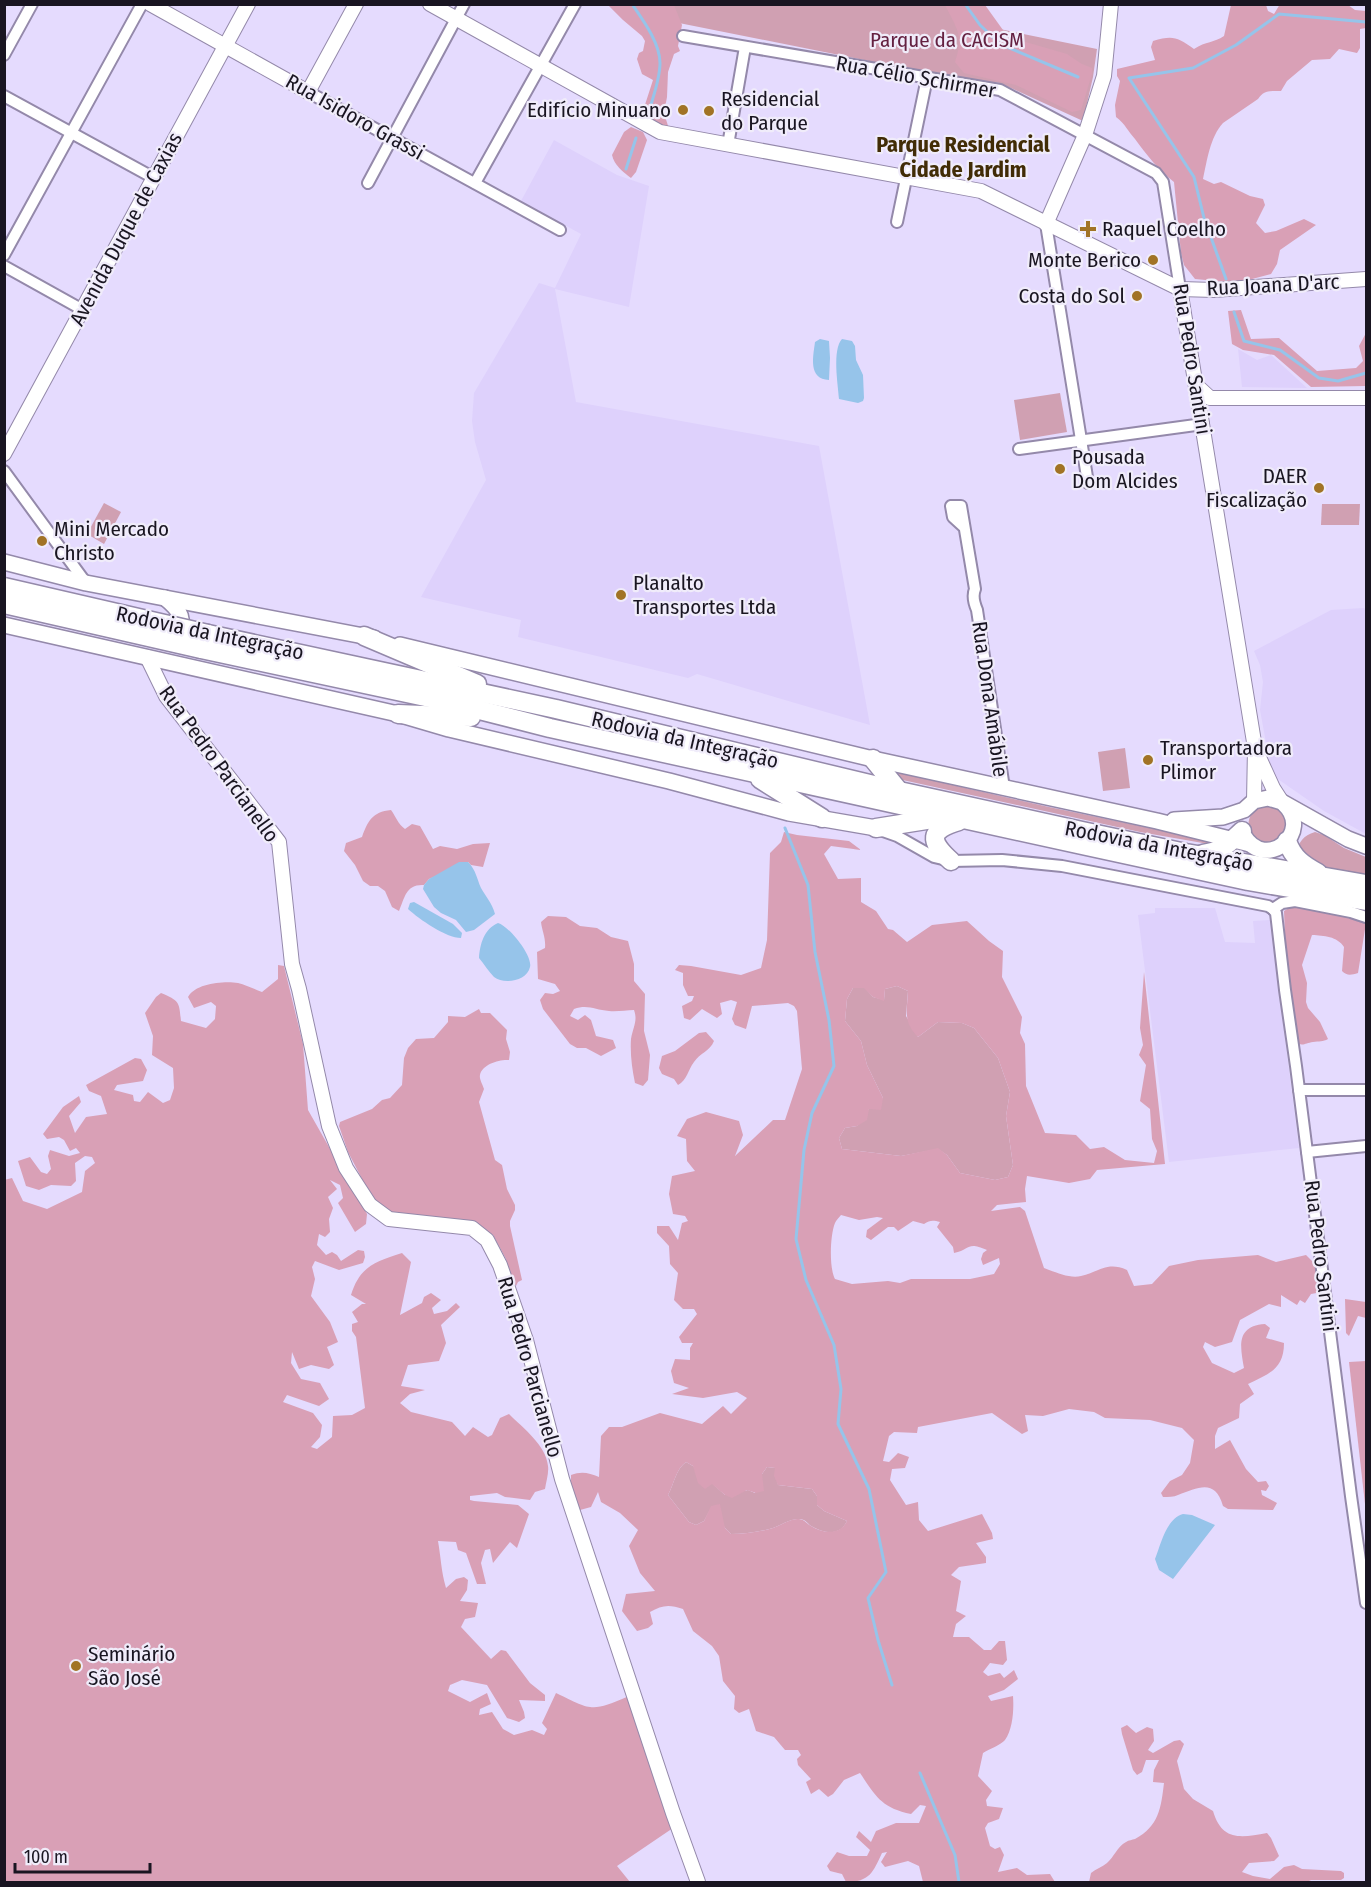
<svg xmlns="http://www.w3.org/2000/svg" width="1371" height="1887" font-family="'Fira Sans Condensed',sans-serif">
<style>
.built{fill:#ded1fc}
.green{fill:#d0a0b2}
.forest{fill:#d9a0b6;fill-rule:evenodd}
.water{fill:#96c4ea}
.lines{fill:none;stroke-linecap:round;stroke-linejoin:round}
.stream{stroke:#96c4ea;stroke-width:3}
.minor-casing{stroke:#9489aa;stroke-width:14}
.tertiary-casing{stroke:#9489aa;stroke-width:16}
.secondary-casing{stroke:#9489aa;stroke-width:18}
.trunk-casing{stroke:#9489aa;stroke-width:21}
.minor{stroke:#fff;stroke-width:10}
.tertiary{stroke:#fff;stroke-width:14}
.secondary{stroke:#fff;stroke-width:15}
.trunk{stroke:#fff;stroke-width:18}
.trunk-bridge-casing{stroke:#9489aa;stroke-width:21;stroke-linecap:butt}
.trunk-bridge{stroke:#fff;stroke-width:18}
.poi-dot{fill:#a17325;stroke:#f0ecfa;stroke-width:2}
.labels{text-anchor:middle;stroke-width:4.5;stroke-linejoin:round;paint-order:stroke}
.park-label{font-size:21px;fill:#642141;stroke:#f0ecfa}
.street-label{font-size:21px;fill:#191521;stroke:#f0ecfa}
.poi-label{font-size:21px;fill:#191521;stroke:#f0ecfa;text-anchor:start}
.neighbourhood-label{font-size:22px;font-weight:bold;fill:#412c06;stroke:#f0ecfa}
</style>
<rect width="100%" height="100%" fill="#e5dbfe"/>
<g class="built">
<path d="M554,140l63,35 32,11 -20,121 -74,-18 21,113 243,44 51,279 -173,-51 -9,4 -170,-41 3,-17 -100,-23 65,-117 -11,-38 -3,-21 2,-28 65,-110 16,5 26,-54 -60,-33z"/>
<path d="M1238,349l19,11 14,-5 36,33 -65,-1z"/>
<path d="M1363,608l3,1v225l-42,-23 -52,-36 -12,-65 3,-28 -3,-17 -6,-14 77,-41z"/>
<path d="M1155,908h60l10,34 30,1 -2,-22 17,-1 29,228 -130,14 -31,-247 17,-2z"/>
</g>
<g class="green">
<path d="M632,5h333l15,20 117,24 -4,28 -10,44 -83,-38 -66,-9 -295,-59z"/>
<path d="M1060,393l7,39 -47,8 -6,-40z"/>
<path d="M104,503l17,9 -17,32 -17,-10z"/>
<path d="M1322,504h38l-1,21h-38z"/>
<path d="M1125,748l5,40 -27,3 -5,-39z"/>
<path d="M888,770l161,37 168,35 -3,3 -74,-13 -242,-53z"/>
<path d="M1263,804l19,6 5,13 -5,13c-3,2 -8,6 -13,7 -20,3 -31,-27 -6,-39z"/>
<path d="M1315,832l9,3 20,13 22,9v17l-56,-8 -14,-12c3,-13 7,-18 19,-22z"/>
<path d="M897,986l11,5 -2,25 12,21 20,-15 24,1 12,5 24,30 12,34 -4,24 7,49 -5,12 -13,3 -35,-7 -13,-18 -9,-6 -37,7 -59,-7 -3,-11 6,-10 12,-2 12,-17 14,-11 -16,-33 -6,-24 -16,-20 2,-22 6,-11h12l8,9 11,3 1,-11z"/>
<path d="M686,1462l7,4 32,29 23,-5 7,3 7,-19 5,-7 9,1 2,17 34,4 5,7v9l7,6 23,10c-7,15 -22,13 -36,5 -4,-3 -5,-6 -11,-7 -9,-1 -19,6 -27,9 -14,4 -28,6 -42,6l-6,-6 -13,-22 -8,15 -8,4 -7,-3 -21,-27c6,-11 8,-26 18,-33z"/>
</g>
<g class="forest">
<path d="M1280,4l68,1 7,5 11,1v17l-6,1v19l-3,5 -18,-4 -9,10 -18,1 -25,21 -6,10c-10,0 -17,-1 -23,8l-35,24c-13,14 -16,38 -20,56l11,5 7,-2 29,14 13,3 2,6 -9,18 9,10 11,-2 28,-12 12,6 -36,25 -3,14 -6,10 -34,9 -42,-4 -11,-14 -3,-12 -7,-71c-15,-11 -28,-28 -39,-43 -8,-9 -9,-14 -19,-22l-1,-12 5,-24 -3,-5v-7l38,-9 -4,-13 2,-6c20,-6 24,-4 41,8 12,-8 20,-6 30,-13l7,-31h35l2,6 6,3z"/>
<path d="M608,5h66l8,20 -4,21 2,5 -6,3 -6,18 -1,25 -3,16 5,16h-5l-22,-15 11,-34 -11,-6 -5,-15 2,-6 4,-2 2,-10 -3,-5 -19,-16z"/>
<path d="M945,5h40l23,32 59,17 15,10 10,4v6l-11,36 -9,2 -56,-27 -52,-12 -9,-11c9,-27 2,-33 -10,-57z"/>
<path d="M631,127l12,5 4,8 -11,32 -5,6c-8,-6 -17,-13 -19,-23l12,-23z"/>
<path d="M1241,310l10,29 28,-1 38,33 39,-3 7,-7 -4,-15 7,-13v53l-55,1 -37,-32 -31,-5 -11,-6 -4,-33z"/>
<path d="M391,810c5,7 7,14 14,19l7,-5 8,2 13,23 7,-3 17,3 16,-5 17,-1 -7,24 -12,-2 -3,-3 -39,17 -5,6c-18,-1 -19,12 -25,26l-7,-4 -7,-16 -7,-5h-8l-7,-5 -8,-16 -11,-14 2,-8 16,-6c6,-16 10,-25 29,-27z"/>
<path d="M784,832l13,3 52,6 12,9 -30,-4 -7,8 14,25 23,-1v24l15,9 12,18 5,1 14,12 25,-17 35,-4 22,20 14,10 -1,26 20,40 -2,16 5,11 1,42 19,47 31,2 14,14 14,-2 21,13 29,3 3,-12 -5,-12 -2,-30 -10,-8 6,-36 -7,-10 4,-10 -3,-17 4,-56 21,192 -68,6 -7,9 -21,4 -42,-7 -2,13 1,13 -29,3 -6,6 29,-4 5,4 19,57c11,4 26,11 37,8 18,-4 26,-15 46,-6l7,16 18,-2 17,-18 29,-6 60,-5 18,7 30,-7 8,8 8,29 -11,2 -6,9 -5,-3 -3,5 -16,-10v12l-12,-3 -29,16 -8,22 -17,5 -10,-5 -2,5 9,16 22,10 10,-5c-4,-22 -8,-42 21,-44l5,4 -4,10 18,5c0,26 -15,31 -36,41l6,10 -14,10 -1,14 -21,10 -3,8v13l15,-9 16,29 12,13 8,-1 3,5 -3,5 -5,-1 1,5 15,8 -4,7 -45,-1 -5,-3c-8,-28 -25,-18 -45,-11 -4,2 -10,2 -15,2l-2,-4 9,-12 12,-6 8,-12 4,-23 -12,-12 -32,-8 -45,-2 -11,-6 -25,-3 -26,7 -18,-1 3,16 -6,3 -30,-21 -74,14 -1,6 -23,-1 -5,4 -6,25 6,1 9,-9 11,4 -4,11 -13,1 -2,11 16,25 12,-3 1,18 9,11 54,-17 10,19 1,6 -17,4 10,14v6l-27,4 -8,8 10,6 -5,30 10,5 -10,8 -3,13h16l15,13h7l8,-9h6l2,19 -4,5 -13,-2 -7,9 5,4 12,-3 4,5 10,-8 4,9 -14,11 -16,6 3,5 22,-5c1,13 0,33 -8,44 -4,5 -16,9 -22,13l-5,23 14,15 -6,9 1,6 16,2 -4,11 -11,4 -3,5 5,18 5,3 5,-2 4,8 -6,17 19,-4 10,7 23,-1 5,8h-132l-4,-16 -11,-5 -23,6 -4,-5 6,-10 -5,1c-9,19 -12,29 -36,29l-4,-8 -12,-3 -3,-5 10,-14 12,4h18l3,-6 -14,-13 3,-6 12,11 5,-11 20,-8h23l7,-17 -6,-1 -9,9c-29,-6 -35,-17 -51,-41l-16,7 -11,14 -5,3 -9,-8 -8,5 -5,-12 5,-3 -13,-14 -1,-6 4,-4 -3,-5h-13l-11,-13 -18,-6 -7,-22 -10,4 -5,-4 1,-13 -12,-15 -4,-25 -7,-10 -19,-15 -10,-22c-14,-5 -21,-4 -33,3l3,12 -5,4 -11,3 -15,-20 4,-17 29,-3 -15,-18 -11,-27 9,-16 -18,-17 -19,-11 -3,-10 -7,15 -11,3 -9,-23v-12c11,-4 18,-2 28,2l2,-41 8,-9h13l38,-14 42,11 21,-18 8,8 16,-16 -10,-6 -34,6 -31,-4 17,-6 -15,-5 -3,-12 4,-12 15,1v-12l3,-5h-11l-3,-6 18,-23 -3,-5h-11l-9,-9 4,-27 -8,-9 -1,-18 -12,-13v-7h12l9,14 4,-17 6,-2 -3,-5 -12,-2 -4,-20 3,-18 23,-5 -8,-10 -1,-22 -9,-3 10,-17 19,-7 33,9 4,14 -8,21 38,-36h12l17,-51 -5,-58 -3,-5 -6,-3 -36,3 -6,23 -11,-4 -3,-6 5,-17 -6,-2 -11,3 2,11 -5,4 -15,-9 -12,11 -6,-2 -2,-12 10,-5 2,-5h-6l-5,-11v-12l-8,-3 4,-5 12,1 50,9 20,-7 6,-28 3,-87 11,-11zM897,986l11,5c-1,20 -5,31 10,46l20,-15 24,1 12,5 24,30 12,34 -4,24 7,49 -5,12 -13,3 -35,-7 -13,-18 -9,-7 -37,8 -59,-7 -3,-11 6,-10 12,-2 10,-6 2,-11 12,1 2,-12 -16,-33 -6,-24 -16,-20 2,-22 6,-11h11l9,9 11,4 1,-12zM841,1215l18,5 18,-3 6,1 -16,12 -1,7 5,3 17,-13h6l4,4 15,-10 11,3c6,-4 9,-4 16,-2l-3,5 16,20 1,6c17,-4 13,-12 33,-3l-4,3 -2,6 2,6 16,-7 1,6 -6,10 -24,5h-59l-11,4 -12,-2 -36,3 -17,-5c-6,-11 -5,-44 0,-56 1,-3 4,-5 6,-8zM686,1462l7,4 5,17 7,6 7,-5 13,11 7,3 15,-8 9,3 8,-2 -2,-17 5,-7 8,1 -1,8 4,9 34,4 5,7v9l7,6 23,10c-7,14 -23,13 -36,5 -5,-3 -6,-6 -12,-7 -8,-1 -18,6 -26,9 -14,4 -28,6 -42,6l-6,-6 -5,-24 -9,2 -7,15 -8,4 -7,-3 -21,-27c6,-11 8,-26 18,-33z"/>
<path d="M1294,905l44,9 28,9 -8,50c-7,2 -11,3 -16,-2l2,-24c-7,-11 -20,-11 -32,-12l-10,30 5,18 -1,19 2,6 12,14 8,17c-5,3 -9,2 -15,3 -8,1 -10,5 -18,0l-3,-43 -6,-35 -2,-53z"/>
<path d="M548,916l18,1 14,9 17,2 14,9 17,4 6,23v17l11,13 -1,37 6,24 -2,25 -5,6 -8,-3c-3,-14 -5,-30 -4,-44 2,-12 7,-18 3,-29 -8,0 -17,2 -25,1 -14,-1 -21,-7 -35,-2l-4,7 8,4 7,-5 6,5 5,16 17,4 3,8 -15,8 -15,-8h-9l-7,-4 -27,-35 -3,-9 5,-7 8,1 7,-3 -5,-7 -17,-5 -1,-27 8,-4c1,-10 -3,-17 -4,-26z"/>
<path d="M278,965l6,1 19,78 5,66 59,104 -1,10 -11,8 -17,-29 5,-5 -3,-13 -10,-5 7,9 -9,8 5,11 -4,11 1,13 -5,5 -6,-3 -2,11 9,10 6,-3 5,3 4,6 17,-11 6,1 1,6 -2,6 -24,7 -24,-9 -3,6 3,12 -4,17 19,26 8,20 -11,5 7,18 -5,4 -18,-4 -12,4 -7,-17 -1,11 10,16 19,4 9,16 -10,7 -32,-11 -4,7 30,11 9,12 -2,12 -9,10 6,2 15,-12 1,-21 19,-1 13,-7 -9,-71 -4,-6v-7l6,-2 -6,-10 10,-8h4l-15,-9c9,-29 24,-33 51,-42l9,9 -11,53 22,-12 2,-6 7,-4 10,7 -9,8 2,6 13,-3 9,-8 4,4 -19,18 5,18 -7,18 -31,4 -7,21 24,4 -15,4 -10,9 11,9 41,10 13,14 8,-9 15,10 4,-2 8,-17 9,-4c14,14 37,31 39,52 1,7 -2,16 -3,23l-10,3 -5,8 -25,-3 -8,-4 -27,3v4l4,1 44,4 11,9 -12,34 -7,-6 -17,21 -3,-14 -5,1 -4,13 5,21h-9l-11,-31 -8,-3 -2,-8 -18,-1c3,17 3,30 8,47l10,-9 8,-2 4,3 -1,10 -7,11 18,2 -3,14 -10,2 -4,8 30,32 10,-9 5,1 24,32 15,12v6l-26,-1 5,12 1,6 -6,4 -12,-4 -20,-33 -25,-5 -12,5 -2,6 22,11 17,-9 4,11 -11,5 -1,6 13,-3 11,17 11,6 18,-5 12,5 3,-6 -5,-6 14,-30c37,18 35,19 73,3l44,132 -56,38 13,16h-625l-1,-702 8,-2 11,23 24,8 35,-17 3,-21 10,-8 -3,-6 -7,-1 -10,7 1,18 -5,5 -20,-1 -12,5 -13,-4 -8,-25 12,-4 11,15 6,2 4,-5 -3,-13 2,-6 19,6 11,-3 -4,-5 -6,3 -6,-11 -5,-3 -12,2 -4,-5 20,-27 16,-11 2,6 -12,14 6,17 11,-16 21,-3 -6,-18 -12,-5 -3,-6 49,-27 6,1 6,11 -4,11 -26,4 -3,5 19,5 1,6 6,1 8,-10 15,11 7,-3 4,-12 -1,-20 -21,-13 1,-19 -8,-23 11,-16 5,-4c19,8 18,9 20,28l25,7 9,-9 1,-13 -5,-4 -17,6 -6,-11c8,-14 36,-16 50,-14 8,2 16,6 24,9l16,-13z"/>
<path d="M479,1009l2,4h9l17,17 -1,9 4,13 -1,8c-9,-1 -27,4 -29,15 -1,4 3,10 4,14l-5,13 16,58 7,5 5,24 8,16v5l-5,11v5l12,54 -4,2 -2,4 -8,-15 -2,-12 -13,-24 -20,-11 -67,-7 -14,-5 -19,-12 -25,-48 -9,-26 1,-4 32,-13 10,-9 8,-2 12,-13 2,-27 4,-10 8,-9 18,-1 14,-16v-6l17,1z"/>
<path d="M706,1032l8,9c-4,10 -14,12 -20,21 -6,8 -7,18 -16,23l-4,-6 -12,-5 -3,-6 3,-12 13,-5 24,-18z"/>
<path d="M1345,1299l21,3v16l-8,-2 -9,20 -3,-3z"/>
<path d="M1366,1361v152l-17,-151z"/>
<path d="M1127,1725l9,8 11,-6 6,2 1,12 -6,9 5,3 21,-12 6,-1 4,4 -7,17 7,28 9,10 20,12c9,30 27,27 54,22l4,5 8,18 -5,5 -25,2 -7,9 11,4 17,3 14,-12 10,-2 8,4 39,2 3,2v5l-3,2h-30l-4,2h-218l2,-9c5,-4 11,-6 16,-10 7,-6 10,-16 19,-21 3,-2 6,-2 9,-3 24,-13 26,-31 29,-56l-11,-1 1,-12 5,-10h-13l-4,12 -5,3 -4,-5 -11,-36 -1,-6z"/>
</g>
<g class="water">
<path d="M820,339l9,2 1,17 -1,22c-21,-1 -16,-23 -14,-38z"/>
<path d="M842,339l10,2 3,5 1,14 7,15 1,23 -1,3 -5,2 -19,-4c-1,-15 -7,-49 3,-60z"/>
<path d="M459,862h9c8,8 9,17 13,26 5,9 11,15 14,26l-21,16 -8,2 -10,-12 -15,-7 -7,-6 -11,-18 1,-4 5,-6z"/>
<path d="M414,902l39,22 9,9 -1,5c-15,0 -42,-19 -53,-29l2,-6z"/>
<path d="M498,923c11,3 35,33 32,44 -3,14 -26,18 -36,10 -5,-5 -10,-13 -15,-19 1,-14 5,-29 19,-35z"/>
<path d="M1183,1514l9,1 23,10 -42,54 -14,-9 -4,-11c6,-15 11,-40 28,-45z"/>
</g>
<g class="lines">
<g class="stream">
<path d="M632,4c11,16 28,39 28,59 0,15 -6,31 -10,45"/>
<path d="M965,4l15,21 20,19 78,33"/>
<path d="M626,169l10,-31"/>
<path d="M1226,279l-22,-61 -10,-41 -65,-99 64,-10 43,-23 43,-31 87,8"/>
<path d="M1234,312l10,29 36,9 39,28 19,3 28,-8"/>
<path d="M785,828l23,57 7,67 14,68 5,46 -22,47 -8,37 -8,89 10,41 28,65 7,44 -3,35 31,65 17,83 -18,26 10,42 14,45"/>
<path d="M920,1773l35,82 4,27"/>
</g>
<defs>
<g id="minor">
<path d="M683,36l317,54 156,83 7,9 17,107"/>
<path d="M4,55l28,-51"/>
<path d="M308,92l252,138"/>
<path d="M4,96l150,82"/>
<path d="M728,145l17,-98"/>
<path d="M368,183l96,-179"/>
<path d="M475,183l100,-179"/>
<path d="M897,222l30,-144"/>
<path d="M1046,224l42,259"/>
<path d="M4,255l138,-251"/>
<path d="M4,266l79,44"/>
<path d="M1019,449l184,-25"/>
<path d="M4,471l82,112"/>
<path d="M964,527l-11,-10 -2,-11h10l14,83c-3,7 -1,14 2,21l27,178"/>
<path d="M880,830l17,6 37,21 17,4 51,-1 60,6 206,40 5,3"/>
<path d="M1273,909l3,4 9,77 11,76 55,430 15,107"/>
<path d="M1273,909l9,-6 13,-2 56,11 15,5"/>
<path d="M1299,1090h67"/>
<path d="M1307,1152l59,-6"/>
</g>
<g id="tertiary">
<path d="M150,4l158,88 48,-88"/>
<path d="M430,4l230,128 321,59 199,98 34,1 152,-11"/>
<path d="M1046,224l39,-89 19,-59 7,-72"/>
<path d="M1180,289l75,459 -1,53"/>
<path d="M1196,385l14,13h156"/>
<path d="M4,454l244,-450"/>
<path d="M147,657l19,39 113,146 13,122 7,25 30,137 17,42 24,37 19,14 83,9 15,12 13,25 26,75 36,139 111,334 25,69"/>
<path d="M1257,753l16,35 9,14"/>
</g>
<g id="secondary">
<path d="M4,562l82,21 288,55"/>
<path d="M165,598c16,13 21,21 12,41"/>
<path d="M4,625l394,89 51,15 220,52 120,32 87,15"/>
<path d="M400,645l473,114 284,62 93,23"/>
<path d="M1174,820l49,-3 21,-7 10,-9 14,-3 14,4 66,37 18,7"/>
<path d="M1244,836c22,36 70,-4 40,-32"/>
</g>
<g id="trunk">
<path d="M208,634l348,75 343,82 183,40 104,22 180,31"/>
<path d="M364,636l113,48"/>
<path d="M201,649l243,52 106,27 532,117 166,36 118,20"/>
<path d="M398,714l73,3"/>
<path d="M873,759l26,32"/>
<path d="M760,779l62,39"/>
<path d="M876,828l63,-10"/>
<path d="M1287,841c6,17 16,24 31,32"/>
<path d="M1203,854c20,-3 25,-10 39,-23"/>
<path d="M951,861c-22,-20 -23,-31 8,-40"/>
</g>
</defs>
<use href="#minor" class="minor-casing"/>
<use href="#tertiary" class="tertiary-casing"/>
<use href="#secondary" class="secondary-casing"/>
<use href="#trunk" class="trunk-casing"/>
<use href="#minor" class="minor"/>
<use href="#tertiary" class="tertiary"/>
<use href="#secondary" class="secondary"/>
<use href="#trunk" class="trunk"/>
<defs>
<g id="trunk-bridge">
<path d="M4,587l204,47"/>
<path d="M4,604l197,45"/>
</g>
</defs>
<use href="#trunk-bridge" class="trunk-bridge-casing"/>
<use href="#trunk-bridge" class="trunk-bridge"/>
</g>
<g class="poi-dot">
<circle cx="683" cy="110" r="6"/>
<circle cx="709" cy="111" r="6"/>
<path d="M1085 220h6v6h6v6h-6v6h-6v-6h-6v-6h6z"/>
<circle cx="1153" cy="260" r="6"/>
<circle cx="1137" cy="296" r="6"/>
<circle cx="1060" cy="469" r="6"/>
<circle cx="1319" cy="488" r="6"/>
<circle cx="42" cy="541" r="6"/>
<circle cx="621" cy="595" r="6"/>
<circle cx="1148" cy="760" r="6"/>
<circle cx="76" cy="1666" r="6"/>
</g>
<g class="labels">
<g class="park-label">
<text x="947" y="47">Parque da CACISM</text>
</g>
<g class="street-label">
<text transform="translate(916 77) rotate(10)" y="7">Rua Célio Schirmer</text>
<text transform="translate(355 117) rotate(29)" y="7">Rua Isidoro Grassi</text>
<text transform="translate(126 229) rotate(-62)" y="7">Avenida Duque de Caxias</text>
<text transform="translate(1273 285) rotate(-3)" y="7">Rua Joana D'arc</text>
<text transform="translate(1192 359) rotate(81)" y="7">Rua Pedro Santini</text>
<text transform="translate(210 633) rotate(12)" y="7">Rodovia da Integração</text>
<text transform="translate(990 699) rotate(82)" y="7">Rua Dona Amábile</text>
<text transform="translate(685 740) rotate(13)" y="7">Rodovia da Integração</text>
<text transform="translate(219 764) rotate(54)" y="7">Rua Pedro Parcianello</text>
<text transform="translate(1159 846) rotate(11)" y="7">Rodovia da Integração</text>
<text transform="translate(1321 1256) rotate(83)" y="7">Rua Pedro Santini</text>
<text transform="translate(530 1367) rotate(74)" y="7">Rua Pedro Parcianello</text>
</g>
<g class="poi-label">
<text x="721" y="106">Residencial<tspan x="721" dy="24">do Parque</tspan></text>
<text x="671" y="117" text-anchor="end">Edifício Minuano</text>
<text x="1102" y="236">Raquel Coelho</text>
<text x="1141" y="267" text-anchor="end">Monte Berico</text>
<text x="1125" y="303" text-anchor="end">Costa do Sol</text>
<text x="1072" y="464">Pousada<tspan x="1072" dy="24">Dom Alcides</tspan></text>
<text x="1307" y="483" text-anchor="end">DAER<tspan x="1307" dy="24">Fiscalização</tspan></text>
<text x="54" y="536">Mini Mercado<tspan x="54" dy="24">Christo</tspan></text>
<text x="633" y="590">Planalto<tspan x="633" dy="24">Transportes Ltda</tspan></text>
<text x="1160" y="755">Transportadora<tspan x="1160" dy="24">Plimor</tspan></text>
<text x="88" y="1661">Seminário<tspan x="88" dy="24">São José</tspan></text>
</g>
<g class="neighbourhood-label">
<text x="963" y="152">Parque Residencial<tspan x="963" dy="25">Cidade Jardim</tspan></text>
</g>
</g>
<rect width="1371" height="1887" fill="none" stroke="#191521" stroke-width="12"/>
<path d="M15 1863v9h135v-9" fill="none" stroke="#191521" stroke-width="3"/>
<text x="24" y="1863" font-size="18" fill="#191521" stroke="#f0ecfa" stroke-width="4.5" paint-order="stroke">100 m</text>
</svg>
